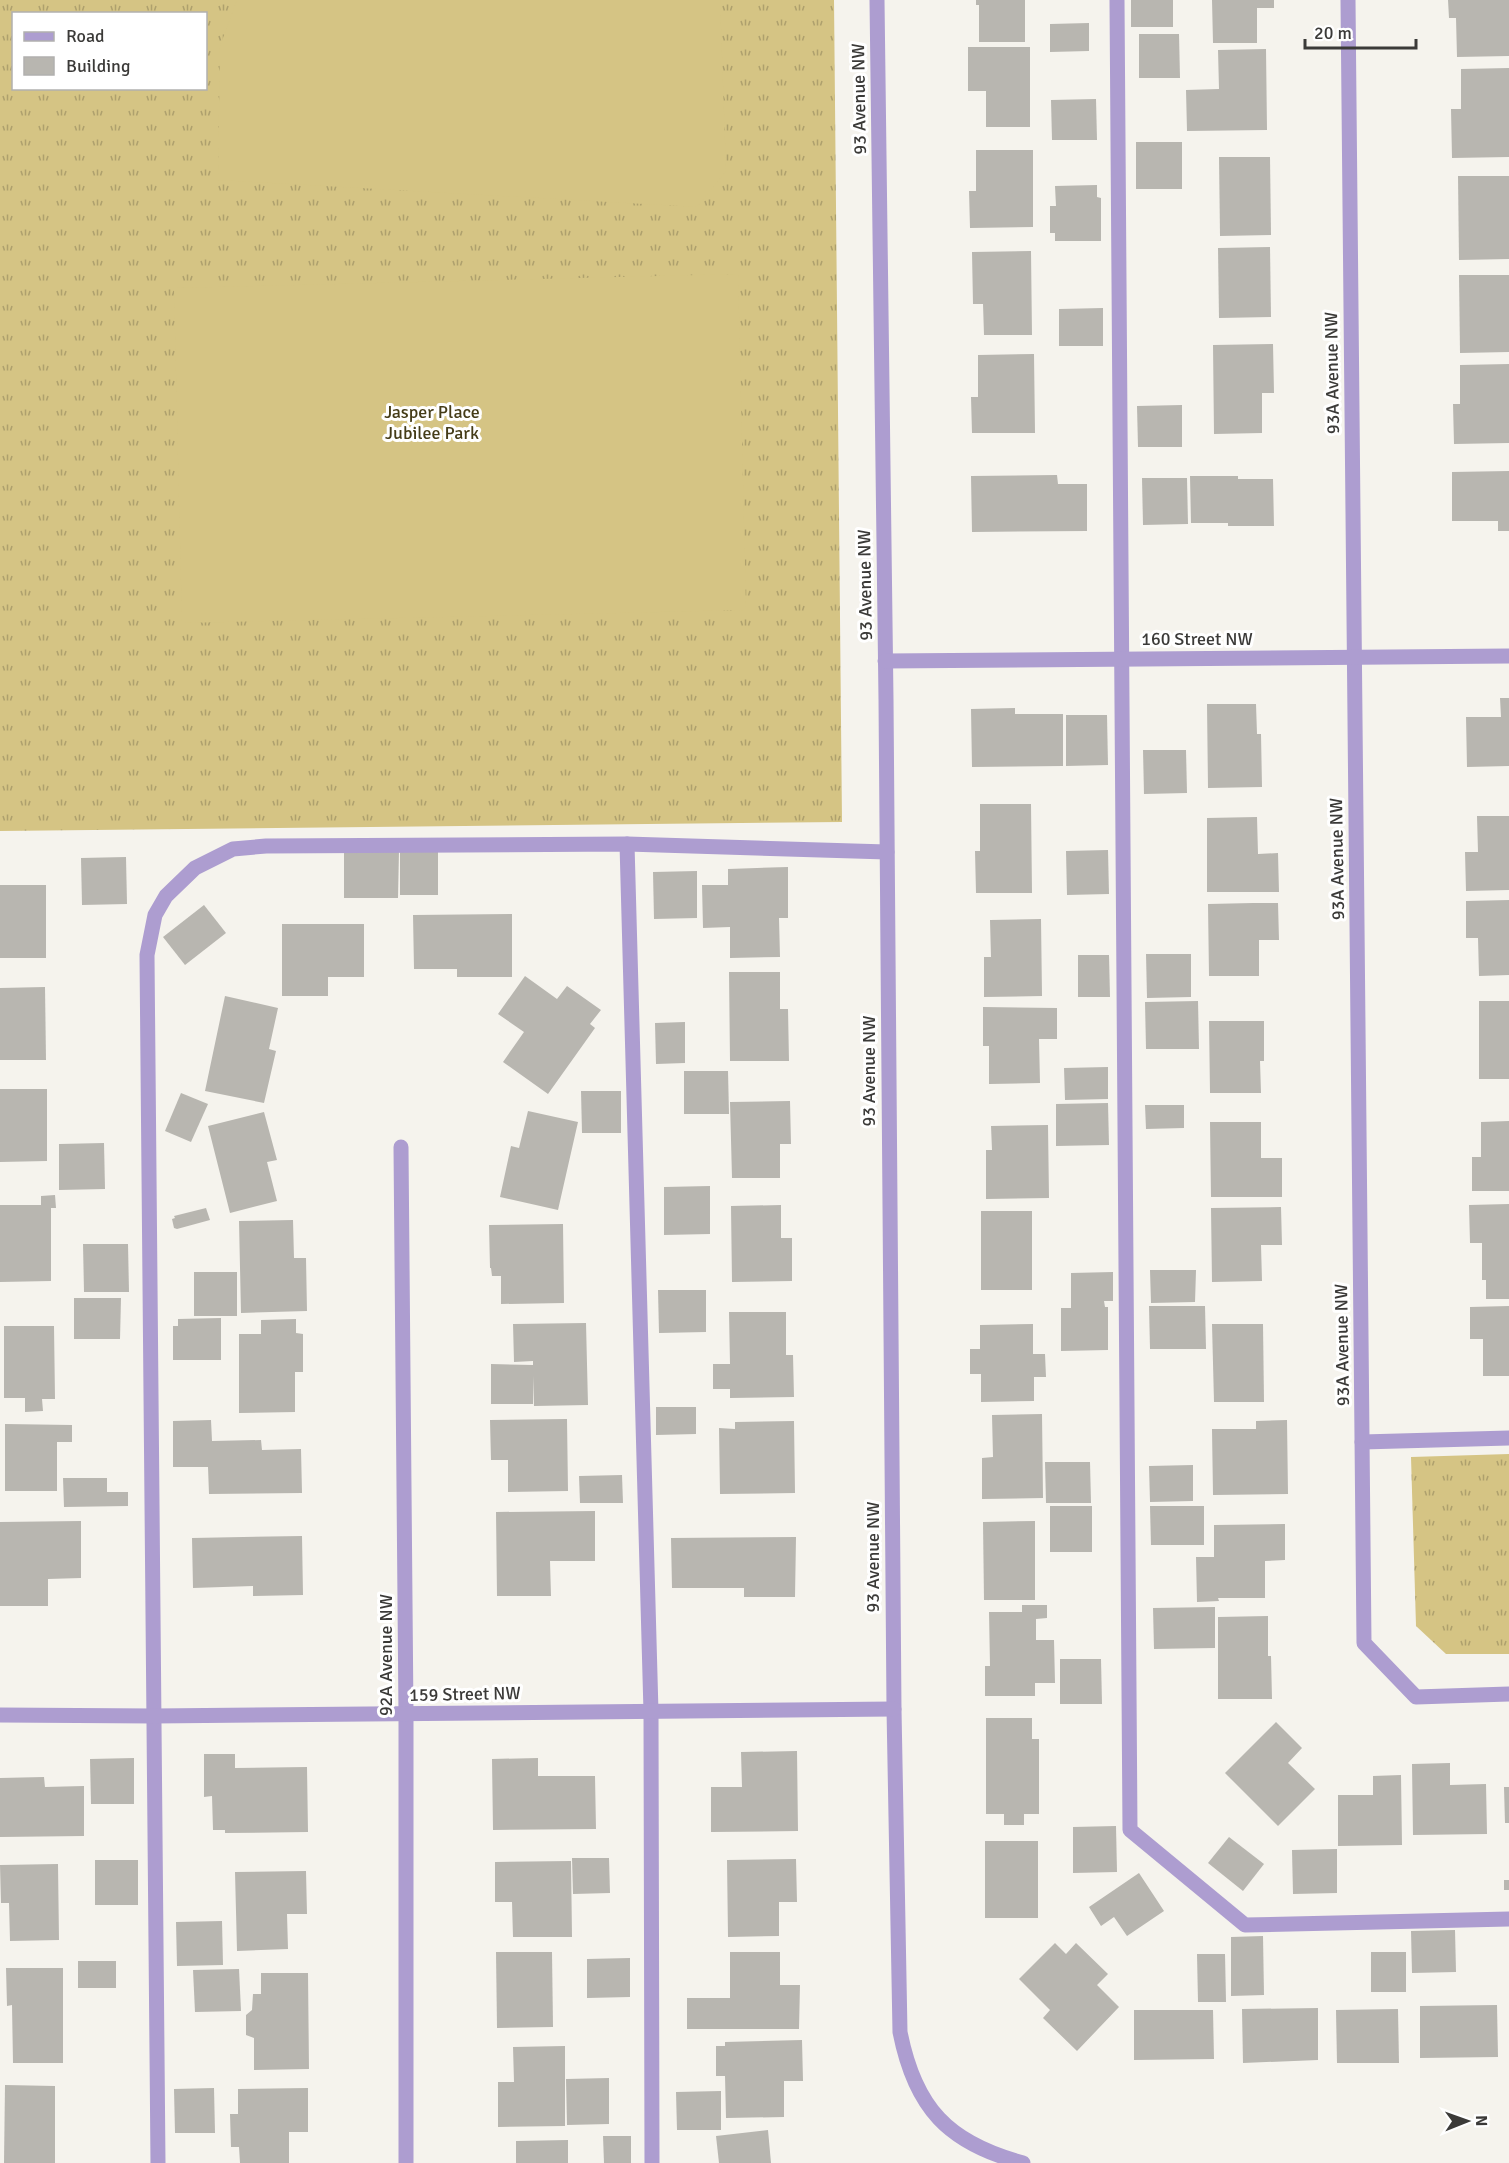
<svg xmlns="http://www.w3.org/2000/svg" width="1509" height="2163" font-family="Signika,sans-serif">
<style>
.grass{fill:url(#grass-tufts);fill-rule:evenodd}
.pitch{fill:#d5c484}
.building{fill:#b8b6b0}
.lines{fill:none;stroke-linecap:round;stroke-linejoin:round}
.service{stroke:#ad9dd0;stroke-width:15}
.minor{stroke:#ad9dd0;stroke-width:15}
.labels{text-anchor:middle;stroke-width:6;stroke-linejoin:round;paint-order:stroke}
.street-label{font-size:18px;fill:#3b3a38;stroke:#fff}
.park-label{font-size:18px;fill:#453c18;stroke:#fff}
</style>
<defs>
<pattern id="grass-tufts" width="24" height="20" patternUnits="userSpaceOnUse" patternTransform="scale(1.5)"><rect width="24" height="20" fill="#d5c484"/><path d="M3 7l-1-3M5 7V3M7 7l1-3M15 17l-1-3M17 17v-4M19 17l1-3" fill="none" stroke="#aea06d"/></pattern>
</defs>
<rect width="100%" height="100%" fill="#f5f3ed"/>
<g class="grass">
<path d="M0,0h834l8,822 -842,9zM14,14h192v74h-192z"/>
<path d="M1509,1454v200h-63l-30,-28 -5,-169z"/>
</g>
<g class="pitch">
<path d="M237,0h483l6,171 -29,36 -479,-27 2,-134z"/>
<path d="M738,274l8,336 -564,13 -8,-335z"/>
</g>
<g class="building">
<path d="M976,0h49v42h-46v-37h-3z"/>
<rect x="1131" y="0" width="42" height="27"/>
<path d="M1212,0h62v8h-17v35h-44z"/>
<path d="M1448,0h61v56l-52,1 -1,-39h-7z"/>
<path d="M1089,23v28l-39,1v-28z"/>
<path d="M1139,34h40l1,44h-41z"/>
<path d="M968,47h62v80h-44v-36h-18z"/>
<path d="M1266,49l1,81 -80,1 -1,-41 33,-1 -1,-39z"/>
<path d="M1509,68v89l-57,1 -1,-49h10v-40z"/>
<path d="M1096,99l1,41h-45l-1,-40z"/>
<rect x="1136" y="142" width="46" height="47"/>
<path d="M976,150h57v77l-63,1 -1,-37h7z"/>
<path d="M1219,157h51l1,78 -51,1z"/>
<path d="M1458,176h51v83l-50,1z"/>
<path d="M1097,185v12l4,1v43h-46v-8h-5v-27h6l-1,-20z"/>
<path d="M1270,247l1,70 -52,1 -1,-70z"/>
<path d="M1031,251l1,84h-48l-1,-31h-10l-1,-52z"/>
<path d="M1459,275h50v77l-49,1z"/>
<path d="M1103,308v38h-44v-37z"/>
<path d="M1273,344l1,49h-12v40l-48,1 -1,-89z"/>
<path d="M1034,354l1,79h-63l-1,-36h7v-42z"/>
<path d="M1509,364v79l-55,1 -1,-40h7v-39z"/>
<path d="M1182,405v42h-44l-1,-41z"/>
<path d="M1509,471v60h-11v-10h-46v-49z"/>
<path d="M1057,475l1,9h29v47l-115,1 -1,-56z"/>
<path d="M1190,476h48v3h35l1,47h-46v-3h-37z"/>
<path d="M1142,478h45l1,46 -45,1z"/>
<path d="M1500,698h9v68l-42,1 -1,-50h35z"/>
<path d="M1207,704h49l1,30h4l1,53 -54,1z"/>
<path d="M1015,708v6h48v52l-91,1 -1,-58z"/>
<path d="M1066,715h41l1,50 -42,1z"/>
<path d="M1143,750h43l1,43 -43,1z"/>
<path d="M980,804h51l1,89h-56l-1,-42h5z"/>
<path d="M1477,816h32v74l-43,1 -1,-39h13z"/>
<path d="M1257,817l1,37 20,-1 1,39h-72v-74z"/>
<path d="M400,847l38,1v47h-38z"/>
<path d="M344,850h55l-1,48h-54z"/>
<path d="M1108,850l1,44 -42,1 -1,-44z"/>
<path d="M126,857l1,47 -45,1 -1,-47z"/>
<path d="M788,867v51h-9l1,39 -50,1v-31l-27,1 -1,-43h26v-16z"/>
<path d="M697,871v47l-43,1 -1,-47z"/>
<rect x="0" y="885" width="46" height="73"/>
<path d="M1509,900v75l-30,1 -1,-38h-12v-37z"/>
<path d="M1253,903h25l1,37h-20v36h-50l-1,-72z"/>
<path d="M204,905l22,28 -41,32 -22,-28z"/>
<path d="M512,914v63h-55v-8h-43l-1,-54z"/>
<path d="M1041,919l1,77 -58,1v-40h7l-1,-37z"/>
<path d="M282,924h82v53h-36v19h-46z"/>
<path d="M1146,954h45v43l-44,1z"/>
<path d="M1078,955h31l1,42h-32z"/>
<path d="M729,972h51v37h8l1,52h-59z"/>
<path d="M525,976l32,23 10,-13 34,24 -11,14 5,4 -47,66 -45,-32 21,-30 -26,-18z"/>
<path d="M45,987l1,73h-46v-72z"/>
<path d="M225,996l53,12 -9,41 7,2 -12,52 -59,-12z"/>
<path d="M1198,1001l1,48h-53l-1,-47z"/>
<rect x="1479" y="1001" width="30" height="78"/>
<path d="M983,1007l74,1v31h-18l1,44 -51,1v-38h-6z"/>
<path d="M1209,1021h55v40h-4l1,32h-51z"/>
<path d="M685,1022v41l-29,1 -1,-41z"/>
<path d="M1108,1067v32l-43,1 -1,-32z"/>
<path d="M684,1071h44l1,43h-45z"/>
<path d="M0,1089h47v72l-47,1z"/>
<path d="M581,1091h40v42h-39z"/>
<path d="M181,1093l27,11 -17,38 -26,-11z"/>
<path d="M790,1101l1,43h-11v34h-48l-2,-76z"/>
<path d="M1108,1103l1,42 -53,1v-42z"/>
<path d="M1145,1105h39v23l-38,1z"/>
<path d="M528,1111l50,11 -20,88 -58,-13 11,-51 8,2z"/>
<path d="M264,1112l13,48 -10,2 10,39 -47,12 -22,-87z"/>
<path d="M1509,1121v70h-37v-34h9v-35z"/>
<path d="M1210,1122h51v36h21v39h-71z"/>
<path d="M1048,1125l1,73 -63,1v-49h6l-1,-24z"/>
<path d="M104,1143l1,46 -46,1v-46z"/>
<path d="M710,1186v48l-46,1v-48z"/>
<path d="M55,1195l1,13h-5v73l-51,1v-77h41v-9z"/>
<path d="M1509,1204v95h-23v-19h-4v-37h-12l-1,-38z"/>
<path d="M781,1205v33h11v43l-60,1 -1,-76z"/>
<path d="M1281,1207l1,38h-21l1,36 -50,1 -1,-74z"/>
<path d="M206,1208l4,12 -33,9 -3,-1 -2,-9 3,-1 -1,-2z"/>
<rect x="981" y="1211" width="51" height="79"/>
<path d="M293,1220l1,38h12l1,53 -66,2 -2,-92z"/>
<path d="M563,1224l1,79 -63,1v-28h-9l-1,-8h-1l-1,-43z"/>
<path d="M83,1244h45l1,48h-45z"/>
<path d="M1150,1270h46l-1,32 -44,1z"/>
<rect x="194" y="1272" width="43" height="44"/>
<path d="M1113,1272v29h-9l1,6h3v43l-47,1v-43h10v-35z"/>
<path d="M658,1290h48v42l-47,1z"/>
<path d="M74,1298h47l-1,41h-46z"/>
<path d="M1149,1306h56l1,43h-56z"/>
<path d="M1509,1306v70h-26v-37h-13v-32z"/>
<path d="M729,1312h57v43h7l1,42 -64,1v-9h-17v-25h17z"/>
<path d="M221,1318v42h-48v-34h5v-7z"/>
<path d="M296,1319v14l7,1v38h-8v40l-56,1v-79h22v-14z"/>
<path d="M586,1323l2,82 -54,1 -1,-30v28h-42v-40l42,1v-4l-19,1 -1,-38z"/>
<path d="M1033,1324v30h12l1,23h-12v24l-53,1v-28h-11v-25h10v-24z"/>
<path d="M1212,1324h51l1,78h-50z"/>
<path d="M4,1326h50l1,73h-13l1,12 -18,1v-14h-21z"/>
<path d="M656,1407h40v27l-40,1z"/>
<path d="M1042,1414l1,84 -61,1v-41l11,-1 -1,-42z"/>
<path d="M567,1419l1,72 -60,1v-32h-17l-1,-40z"/>
<path d="M211,1420l1,21 49,-1 1,10 39,-1 1,44 -93,1 -1,-27h-35v-46z"/>
<path d="M1287,1420l1,74 -75,1 -1,-66h44v-8z"/>
<path d="M794,1421l1,72 -75,1 -1,-66 16,1v-7z"/>
<path d="M5,1424l67,1v17h-15v49h-52z"/>
<path d="M1045,1462h45l1,41h-45z"/>
<path d="M1193,1465v36l-43,1 -1,-36z"/>
<path d="M622,1475l1,28h-43l-1,-27z"/>
<path d="M63,1478h44v14h21v14l-64,1z"/>
<rect x="1050" y="1506" width="42" height="46"/>
<path d="M1150,1506h54v39h-53z"/>
<path d="M595,1511v50h-45l1,35h-54l-1,-84z"/>
<path d="M81,1521v57l-33,1v27h-48v-84z"/>
<path d="M1035,1521v79h-51l-1,-78z"/>
<path d="M1285,1524v36l-20,1v37h-47l1,3 -22,1 -1,-45h18v-32z"/>
<path d="M302,1536l1,59 -50,1v-10l-60,2 -1,-50z"/>
<path d="M796,1537l-1,60h-51v-9h-72l-1,-50z"/>
<path d="M1022,1605h25v13l-11,1v21h18l1,43h-20v13h-50v-30h5l-1,-54h33z"/>
<path d="M1215,1607v41l-61,1 -1,-41z"/>
<path d="M1268,1616v40h3l1,43h-54v-82z"/>
<path d="M1060,1659h41l1,45h-42z"/>
<path d="M986,1718h46v21h7v75h-15v11h-20v-11h-18z"/>
<path d="M1276,1722l26,26 -14,15 27,26 -37,37 -53,-53z"/>
<path d="M797,1751l1,80 -87,1v-45h31l-1,-35z"/>
<path d="M204,1754h31v14l72,-1 1,65 -83,1v-3h-12l-1,-34 -8,1z"/>
<path d="M134,1758v46h-43l-1,-45z"/>
<path d="M538,1758v18h57l1,53 -103,1 -1,-71z"/>
<path d="M1450,1763v22l36,-1 1,50 -74,1 -1,-71z"/>
<path d="M1401,1775l1,70 -64,1v-51h35v-19z"/>
<path d="M44,1777l1,10 39,-1v50l-84,1v-59z"/>
<path d="M1504,1787h5v36h-4z"/>
<path d="M1116,1826l1,46 -44,1v-46z"/>
<path d="M1229,1837l35,27 -21,27 -35,-28z"/>
<rect x="985" y="1841" width="53" height="77"/>
<path d="M1337,1849v44l-44,1 -1,-44z"/>
<path d="M572,1858h37l1,35 -37,1z"/>
<path d="M796,1859l1,43h-18v34l-51,1 -1,-77z"/>
<rect x="95" y="1860" width="43" height="45"/>
<path d="M571,1861l1,76h-59l-1,-35h-17v-40z"/>
<path d="M58,1864l1,76 -49,1 -1,-38h-8l-1,-38z"/>
<path d="M306,1871l1,43h-20l1,35 -51,2 -2,-79z"/>
<path d="M1139,1873l25,38 -37,25 -13,-19 -13,9 -12,-19z"/>
<rect x="1504" y="1880" width="5" height="10"/>
<path d="M222,1921l1,44 -46,1 -1,-44z"/>
<path d="M1455,1930l1,42 -44,1 -1,-42z"/>
<path d="M1263,1936l1,59 -33,1v-59z"/>
<path d="M1055,1943l11,11 10,-11 32,31 -11,11 22,22 -42,44 -34,-33 7,-8 -31,-31z"/>
<path d="M496,1952h56l1,75 -56,1z"/>
<path d="M730,1952h50v33h20l-1,44h-112v-31h43z"/>
<rect x="1371" y="1952" width="35" height="40"/>
<path d="M1197,1954h28l1,48h-28z"/>
<path d="M630,1958v39l-43,1v-39z"/>
<rect x="78" y="1961" width="38" height="27"/>
<path d="M6,1968h57v95h-50l-1,-58 -5,1z"/>
<path d="M239,1969l2,42 -46,1 -2,-42z"/>
<path d="M261,1973h47l1,96 -55,1v-32l-8,-3v-20l6,-5 1,-16h8z"/>
<path d="M1497,2005l1,52 -78,1v-52z"/>
<path d="M1318,2008v52l-75,3 -1,-54z"/>
<path d="M1398,2009l1,54h-62l-1,-53z"/>
<path d="M1134,2010h79l1,49 -80,1z"/>
<path d="M802,2040l1,41h-19v36l-58,1 -1,-42h-9v-30h9v-4z"/>
<path d="M565,2046v80l-67,1v-45h16l-1,-35z"/>
<path d="M609,2078v46l-42,1 -1,-46z"/>
<path d="M5,2085l50,1v77h-51z"/>
<path d="M214,2088l1,45h-40l-1,-44z"/>
<path d="M308,2088v44h-19v31h-49l-1,-16h-8l-1,-33h8v-25z"/>
<path d="M721,2091v39h-44l-1,-38z"/>
<path d="M768,2130l3,33h-52l-3,-27z"/>
<path d="M603,2136h28v27h-27z"/>
<path d="M568,2140v23h-52v-22z"/>
</g>
<g class="lines">
<g class="service">
<path d="M1117,0l13,1830 115,95 264,-6"/>
<path d="M627,844l24,868 1,451"/>
<path d="M1362,1442l147,-4"/>
<path d="M158,2163l-11,-1208 8,-40 11,-19 29,-28 38,-19 33,-3 361,-2 260,8"/>
</g>
<g class="minor">
<path d="M877,0l9,699 8,1010 6,323c15,76 48,111 123,131"/>
<path d="M1348,0l16,1643 52,54 93,-3"/>
<path d="M885,661l624,-5"/>
<path d="M401,1147l5,568v448"/>
<path d="M0,1715l154,1 740,-7"/>
</g>
</g>
<g class="labels">
<g class="street-label">
<text transform="translate(859 99) rotate(-91)" y="6">93 Avenue NW</text>
<text transform="translate(1332 373) rotate(-91)" y="6">93A Avenue NW</text>
<text transform="translate(865 585) rotate(-91)" y="6">93 Avenue NW</text>
<text x="1197" y="645">160 Street NW</text>
<text transform="translate(1337 859) rotate(-91)" y="6">93A Avenue NW</text>
<text transform="translate(869 1071) rotate(-90)" y="6">93 Avenue NW</text>
<text transform="translate(1342 1345) rotate(-91)" y="6">93A Avenue NW</text>
<text transform="translate(873 1557) rotate(-90)" y="6">93 Avenue NW</text>
<text transform="translate(386 1655) rotate(-90)" y="6">92A Avenue NW</text>
<text transform="translate(465 1694) rotate(-1)" y="6">159 Street NW</text>
</g>
<g class="park-label">
<text x="432" y="418">Jasper Place<tspan x="432" dy="21">Jubilee Park</tspan></text>
</g>
</g>
<rect x="12" y="12" width="195" height="78" fill="#ffffff" stroke="#b1b0af" stroke-width="1.5"/>
<rect x="24" y="32" width="30" height="9" fill="#ad9dd0" stroke="#b1b0af" stroke-width="1.5"/>
<text x="66" y="42" font-size="18" fill="#3b3a38">Road</text>
<rect x="24" y="57" width="30" height="18" fill="#b8b6b0" stroke="#b1b0af" stroke-width="1.5"/>
<text x="66" y="72" font-size="18" fill="#3b3a38">Building</text>
<g transform="translate(1467 2121) rotate(89)" stroke="#ffffff" stroke-width="4.5" paint-order="stroke">
<path d="M0-4.5L10 22L0 15L-10 22Z" fill="#3b3a38"/>
<text y="-9" font-size="16" font-weight="bold" text-anchor="middle" fill="#3b3a38">N</text>
</g>
<path d="M1305 39v9h111v-9" fill="none" stroke="#3b3a38" stroke-width="3"/>
<text x="1314" y="39" font-size="18" fill="#3b3a38" stroke="#ffffff" stroke-width="4.5" paint-order="stroke">20 m</text>
</svg>
